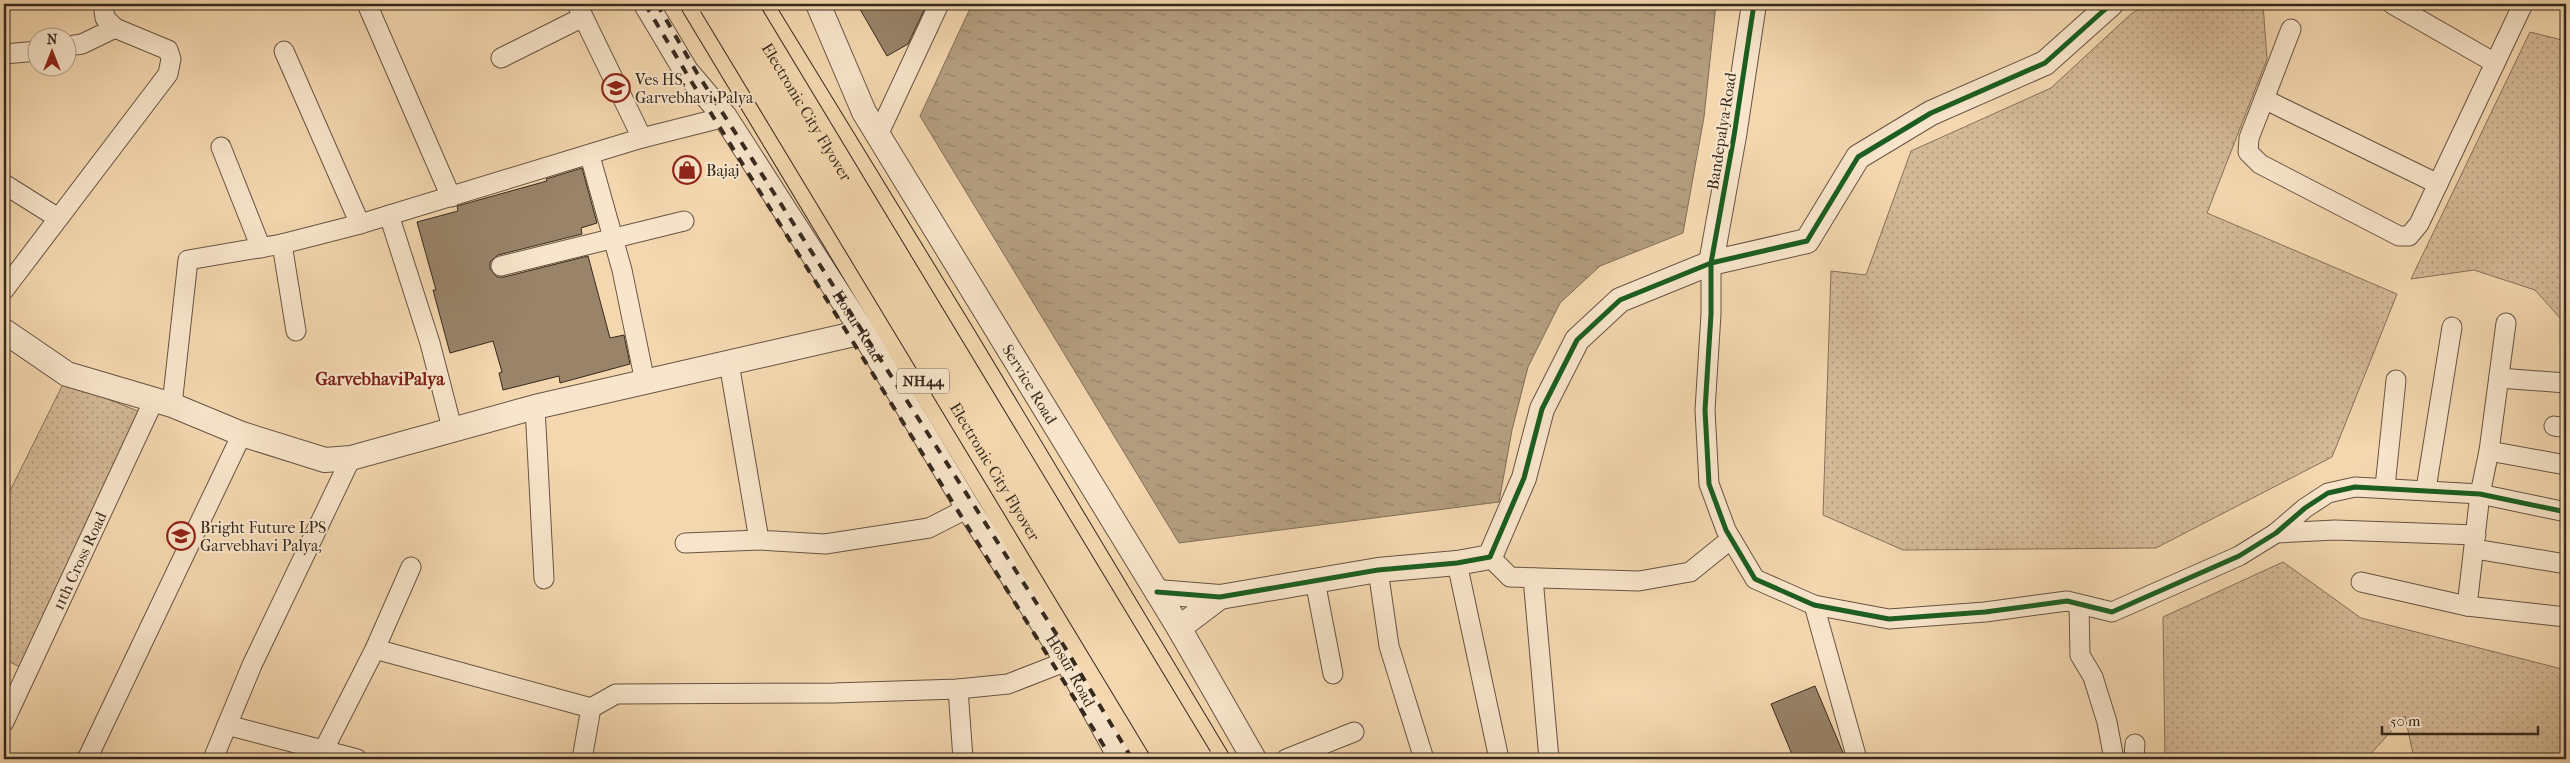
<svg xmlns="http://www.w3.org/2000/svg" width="2570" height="763" font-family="'IM FELL French Canon',serif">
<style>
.grass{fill:url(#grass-dots);stroke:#85715a}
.water{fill:url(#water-ripples);stroke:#816e57}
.building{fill:#998369;stroke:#36291d}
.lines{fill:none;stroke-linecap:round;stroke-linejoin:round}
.minor-casing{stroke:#665442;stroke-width:21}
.tertiary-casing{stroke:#665442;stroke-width:26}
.trunk-casing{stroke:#36291d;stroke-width:30}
.minor{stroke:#f8e5cb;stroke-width:19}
.tertiary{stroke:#f8e5cb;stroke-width:24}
.trunk{stroke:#f4d7af;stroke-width:28}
.rail{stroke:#36291d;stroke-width:4;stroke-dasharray:9 9;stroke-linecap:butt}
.motorway-bridge-casing{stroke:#36291d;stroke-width:30;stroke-linecap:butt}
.motorway-bridge{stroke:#f4d7af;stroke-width:28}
.cycleway-casing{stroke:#f8e5cb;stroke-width:8}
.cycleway{stroke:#1b5e20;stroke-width:5}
.labels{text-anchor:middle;stroke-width:4;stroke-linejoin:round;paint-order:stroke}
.shield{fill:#f8e5cb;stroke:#706151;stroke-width:1}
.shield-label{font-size:15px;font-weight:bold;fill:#36291d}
.poi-label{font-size:16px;fill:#36291d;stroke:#f8e5cb;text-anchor:start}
.street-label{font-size:16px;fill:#36291d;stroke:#f8e5cb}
.neighbourhood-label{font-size:18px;font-weight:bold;fill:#7a1f14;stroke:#f8e5cb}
</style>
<defs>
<pattern id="grass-dots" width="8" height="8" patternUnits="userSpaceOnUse" patternTransform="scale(1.25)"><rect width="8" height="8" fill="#d4b996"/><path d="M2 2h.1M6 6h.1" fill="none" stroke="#ad967a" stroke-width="1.8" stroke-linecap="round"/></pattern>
<pattern id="water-ripples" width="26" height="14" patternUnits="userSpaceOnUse" patternTransform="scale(1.25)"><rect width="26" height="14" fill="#b39c7d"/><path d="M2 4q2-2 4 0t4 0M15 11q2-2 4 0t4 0" fill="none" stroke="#927f66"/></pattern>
</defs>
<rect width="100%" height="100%" fill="#f4d7af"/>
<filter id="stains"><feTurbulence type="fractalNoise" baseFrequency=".004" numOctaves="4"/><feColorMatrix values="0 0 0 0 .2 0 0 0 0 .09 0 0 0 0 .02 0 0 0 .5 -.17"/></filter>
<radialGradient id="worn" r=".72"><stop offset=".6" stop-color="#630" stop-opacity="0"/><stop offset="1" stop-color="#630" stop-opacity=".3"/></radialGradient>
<g class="grass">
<path d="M2151,4h112l4,55 -60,154 190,81 -65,163 -176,91 -253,2 -80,-35 8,-244 35,4 45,-124 140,-63 81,-75z"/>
<path d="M2530,32l36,9v278l-6,-1 -25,-28 -61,-20 -63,9z"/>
<path d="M64,382l79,31 -123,254 -14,-7 -2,4v-161z"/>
<path d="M2283,562l78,56 205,52v89h-152l-9,-43 -39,43h-201l-2,-142z"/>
</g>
<path class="water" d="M972,4h744l-12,113 -21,116 -83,33 -40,37 -32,64 -16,63 -13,72 -320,41 -259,-427z"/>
<g class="building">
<path d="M857,4h70l-19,40 -21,12z"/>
<path d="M582,168l15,55 -16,5 1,6 -84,21 -8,7v7l7,8h7l84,-21 22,82 14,-3 6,29 -70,19 -1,-7 -56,14 -4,-17 3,-1 -9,-31 -43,12 -17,-63h3l-19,-68 41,-11 -1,-5 90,-25 -1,-2z"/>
<path d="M1815,686l29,69 1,4h-51l-23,-55z"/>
</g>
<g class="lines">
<defs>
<g id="minor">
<path d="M367,4l84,193"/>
<path d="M577,4l65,134"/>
<path d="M2392,4l103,59"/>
<path d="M2291,29l-42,109 -1,14 12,12 139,72h10l10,-12 104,-220"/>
<path d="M68,46l14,-2 33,-16"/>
<path d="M284,51l76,173"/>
<path d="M4,54l34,-3"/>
<path d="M501,58l82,-41"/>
<path d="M2264,99l174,85"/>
<path d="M878,135l61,-131"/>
<path d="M221,147l40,101"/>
<path d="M590,156l32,114 23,112"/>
<path d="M4,184l54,34"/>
<path d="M389,215l41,128 23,89"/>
<path d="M282,244l14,87"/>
<path d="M1711,263v51l-6,96 4,74 17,46 29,49 59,26 75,14 96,-7 82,-11 45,11 127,-56 37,-23 29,-25 23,-15 27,-6 125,7 86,18"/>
<path d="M501,266l183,-45"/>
<path d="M4,290l164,-216 3,-15 -3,-9 -53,-22 -10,-10 -2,-14"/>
<path d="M2506,323l-17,128 -9,43 -13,112 99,11"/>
<path d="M729,363l30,177 66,4 104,-16 39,-20"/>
<path d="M2499,378l67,5"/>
<path d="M172,405l16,-145 94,-16 78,-20 282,-86 83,-21"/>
<path d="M535,407l9,172"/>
<path d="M2554,426l12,2"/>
<path d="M2489,451l77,14"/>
<path d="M2385,487l11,-107"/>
<path d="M2426,489l26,-162"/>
<path d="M2276,533l59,-3 141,5"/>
<path d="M685,543l74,-3"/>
<path d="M2475,549l91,15"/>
<path d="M1490,557l20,20 129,4 51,-9 41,-33"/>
<path d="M1457,563l42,196"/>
<path d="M1378,570l11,76 35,113"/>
<path d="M1533,578l16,181"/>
<path d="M1315,581l18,93"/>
<path d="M2361,582l106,24"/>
<path d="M2079,604l1,51 13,22 14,45 7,37"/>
<path d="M1814,605l43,154"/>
<path d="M375,649l216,59"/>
<path d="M958,689l5,70"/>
<path id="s1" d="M4,722l150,-322"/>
<path d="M227,725l130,34"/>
<path d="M87,759l155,-325"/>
<path d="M213,759l39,-94 99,-207"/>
<path d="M319,759l56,-110 36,-82"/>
<path d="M582,759l9,-51 25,-14 218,-1 124,-4 50,-5 59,-23"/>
<path d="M1286,759l68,-27"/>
<path d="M2134,759l1,-15"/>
</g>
<g id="tertiary">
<path id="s2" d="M646,4l40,67 39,46 138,215 105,176 99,153 54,98"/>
<path id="s3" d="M818,4l46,108 315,516 75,131"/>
<path d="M1711,263l23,-127 20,-132"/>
<path d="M4,331l63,43 105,31 70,29 83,26 26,-2 184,-51 328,-75"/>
<path d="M1157,592l63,5 158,-27 79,-7 33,-6 34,-79 18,-69 35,-69 43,-40 91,-37 96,-22 51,-84 73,-44 114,-50 66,-59"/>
<path d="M1179,628l41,-31"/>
</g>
<g id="trunk">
<path d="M695,4l455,755"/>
<path d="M758,4l205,335 252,420"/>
</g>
</defs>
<use href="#minor" class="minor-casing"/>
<use href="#tertiary" class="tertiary-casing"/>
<use href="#trunk" class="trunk-casing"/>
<use href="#minor" class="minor"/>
<use href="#tertiary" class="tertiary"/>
<use href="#trunk" class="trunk"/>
<g class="rail">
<path d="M645,4l46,77 421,678"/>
<path d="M657,4l40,69 367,573 68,113"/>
</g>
<defs>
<g id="motorway-bridge">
<path id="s4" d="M713,4l456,755"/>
<path id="s5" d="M742,4l456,755"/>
</g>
</defs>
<use href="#motorway-bridge" class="motorway-bridge-casing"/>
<use href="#motorway-bridge" class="motorway-bridge"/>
<defs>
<g id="cycleway">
<path d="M1754,4l-20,132 -23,127v51l-6,96 4,74 17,46 29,49 59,26 75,14 96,-7 82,-11 45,11 127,-56 37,-23 29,-25 23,-15 27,-6 125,7 86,18"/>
<path d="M1157,592l63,5 158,-27 79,-7 33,-6 34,-79 18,-69 35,-69 43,-40 91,-37 96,-22 51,-84 73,-44 114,-50 66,-59"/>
</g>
</defs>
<use href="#cycleway" class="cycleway-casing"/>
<use href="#cycleway" class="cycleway"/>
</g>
<defs>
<symbol id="school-ring" viewBox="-11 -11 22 22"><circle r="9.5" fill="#f8e5cb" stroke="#8f2418" stroke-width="1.5"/><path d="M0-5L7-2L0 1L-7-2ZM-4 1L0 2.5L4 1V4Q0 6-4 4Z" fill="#8f2418"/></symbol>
<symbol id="shop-ring" viewBox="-11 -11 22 22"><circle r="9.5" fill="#f8e5cb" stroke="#8f2418" stroke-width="1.5"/><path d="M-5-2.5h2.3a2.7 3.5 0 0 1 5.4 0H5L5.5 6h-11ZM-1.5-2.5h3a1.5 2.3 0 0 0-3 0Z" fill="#8f2418"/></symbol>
</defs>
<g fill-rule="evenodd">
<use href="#school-ring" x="600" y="72" width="32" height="32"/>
<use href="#shop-ring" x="671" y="154" width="32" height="32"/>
<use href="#school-ring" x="165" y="520" width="32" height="32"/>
</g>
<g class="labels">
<rect class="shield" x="897" y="368.5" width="52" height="25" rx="4"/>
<g class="shield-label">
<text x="923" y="386">NH44</text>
</g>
<g class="poi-label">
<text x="635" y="85">Ves HS,<tspan x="635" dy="18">Garvebhavi Palya</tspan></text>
<text x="706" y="176">Bajaj</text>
<text x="200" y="533">Bright Future LPS<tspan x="200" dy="18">Garvebhavi Palya,</tspan></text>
</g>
<g class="street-label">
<text dy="6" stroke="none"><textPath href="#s5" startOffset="126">Electronic City Flyover</textPath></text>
<text transform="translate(1721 131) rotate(-81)" y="6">Bandepalya Road</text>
<text dy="6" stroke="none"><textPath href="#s2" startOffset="386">Hosur Road</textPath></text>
<text dy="6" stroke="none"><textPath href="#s3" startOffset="436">Service Road</textPath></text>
<text dy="6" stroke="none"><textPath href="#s4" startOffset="546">Electronic City Flyover</textPath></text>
<text dy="6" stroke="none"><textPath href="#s1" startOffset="178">11th Cross Road</textPath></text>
<text dy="6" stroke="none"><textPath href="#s2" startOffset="791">Hosur Road</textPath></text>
</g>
<g class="neighbourhood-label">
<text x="380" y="385">GarvebhaviPalya</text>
</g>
</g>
<rect width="2570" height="763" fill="none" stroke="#f4d7af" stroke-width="20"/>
<rect x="5" y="5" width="2560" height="753" fill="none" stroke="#36291d" stroke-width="2.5"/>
<rect x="10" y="10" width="2550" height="743" fill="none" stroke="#36291d"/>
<g transform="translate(52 52)"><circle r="24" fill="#f8e5cb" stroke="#aa9a85"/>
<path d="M0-4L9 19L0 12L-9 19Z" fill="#8f2418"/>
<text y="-8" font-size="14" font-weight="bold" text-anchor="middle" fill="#36291d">N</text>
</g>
<path d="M2382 726v8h156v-8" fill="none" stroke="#36291d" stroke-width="2.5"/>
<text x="2390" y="726" font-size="15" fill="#36291d" stroke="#f8e5cb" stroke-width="4" paint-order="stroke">50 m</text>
<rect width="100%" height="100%" filter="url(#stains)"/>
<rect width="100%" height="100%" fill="url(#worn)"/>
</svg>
